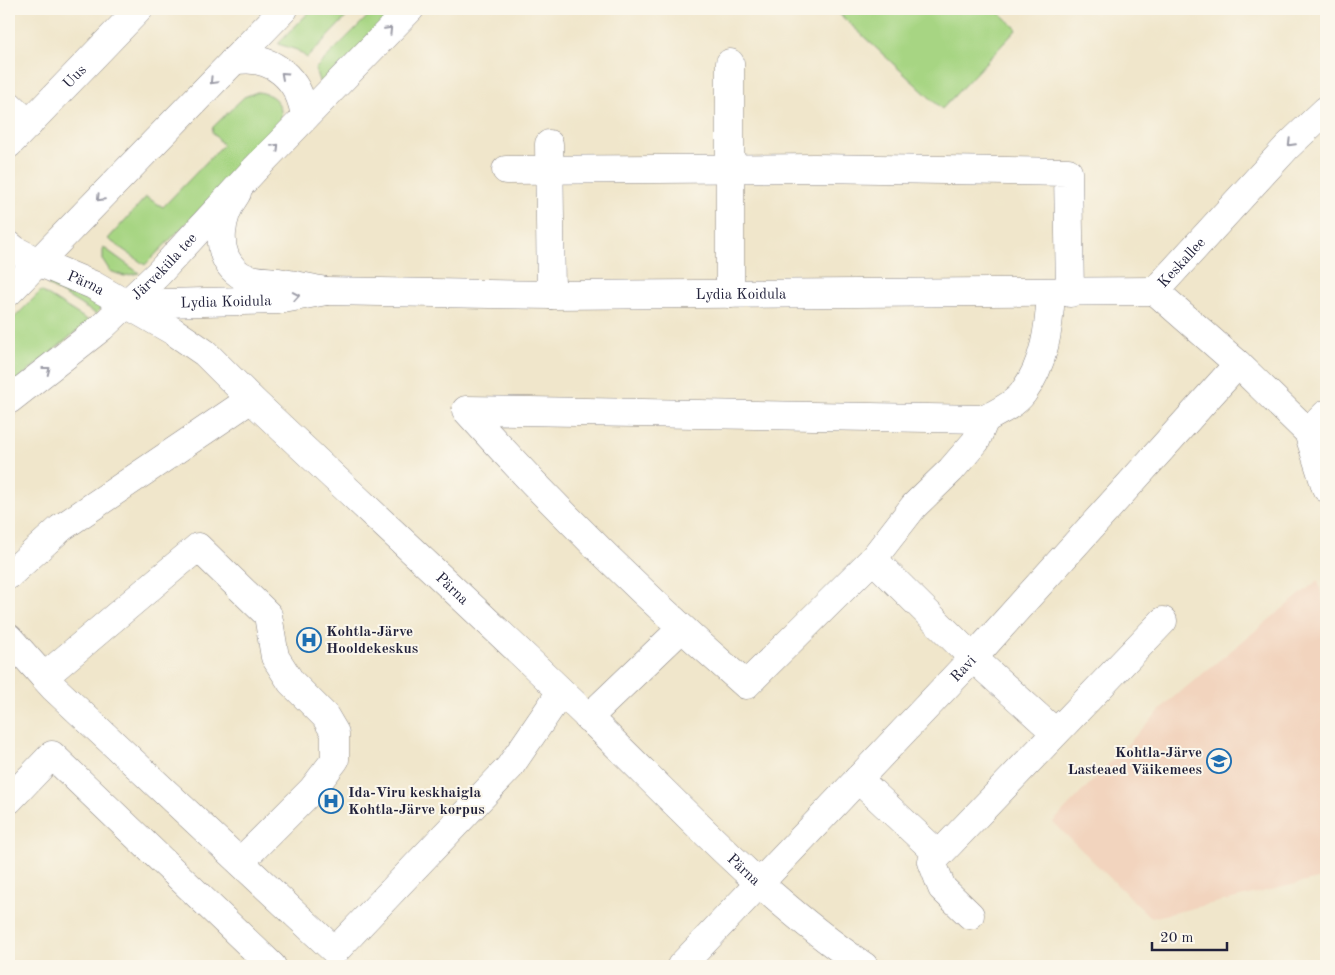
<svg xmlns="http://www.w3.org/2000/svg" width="1335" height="975" font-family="'Old Standard TT',serif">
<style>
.built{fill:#f2d4be}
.green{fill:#a7d583;stroke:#647c5f}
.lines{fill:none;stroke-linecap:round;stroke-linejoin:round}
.minor-casing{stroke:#898483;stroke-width:29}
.major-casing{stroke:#898483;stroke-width:29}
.minor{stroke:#fff;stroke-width:28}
.major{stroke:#fff;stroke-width:28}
.oneway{stroke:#9c9ca7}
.labels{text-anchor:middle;stroke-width:4;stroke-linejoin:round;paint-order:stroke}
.street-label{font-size:15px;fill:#22223b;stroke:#fbf7ec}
.poi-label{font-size:15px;font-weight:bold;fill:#22223b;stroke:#fbf7ec;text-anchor:start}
</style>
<rect width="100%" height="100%" fill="#fbf7ec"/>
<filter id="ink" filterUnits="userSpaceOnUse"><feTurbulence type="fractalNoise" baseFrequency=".02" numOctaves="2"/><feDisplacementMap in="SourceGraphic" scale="10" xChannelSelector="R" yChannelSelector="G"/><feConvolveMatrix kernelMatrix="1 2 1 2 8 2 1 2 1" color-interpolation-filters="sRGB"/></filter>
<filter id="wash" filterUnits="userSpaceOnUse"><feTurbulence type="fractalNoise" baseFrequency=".0096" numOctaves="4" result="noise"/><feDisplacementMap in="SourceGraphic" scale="20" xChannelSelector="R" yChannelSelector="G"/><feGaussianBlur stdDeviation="1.12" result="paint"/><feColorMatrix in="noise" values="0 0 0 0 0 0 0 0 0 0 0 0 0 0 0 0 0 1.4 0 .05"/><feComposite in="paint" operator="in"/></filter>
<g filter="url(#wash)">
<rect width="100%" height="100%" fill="#f0e6cb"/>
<path class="built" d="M1318,580l8,35v262l-175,41 -98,-96 116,-121z"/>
<g class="green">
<path d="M312,9h39l1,2 -45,47 -10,-8 -19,-6z"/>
<path d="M375,9h23l-77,78 -6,-18z"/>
<path d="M834,9h161l22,20 -75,80z"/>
<path d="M257,92c21,2 28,16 23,36l-135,137 -37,-26 38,-42 17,10 60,-62 -11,-13 1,-5 31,-30z"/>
<path d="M103,247l36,26 -15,3 -14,-5 -7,-11z"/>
<path d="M50,281l52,27 -6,6 -48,-29z"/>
<path d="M41,291l48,30 -80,66v-64z"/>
</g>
</g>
<g filter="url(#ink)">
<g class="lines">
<defs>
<g id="minor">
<path d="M233,61c39,-8 67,18 72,56"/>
<path d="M9,105l20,19"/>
<path id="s1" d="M9,144l130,-135"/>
<path d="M549,144l2,151"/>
<path d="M506,170l309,-2 253,4 2,121"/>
<path id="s2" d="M9,245l6,5 23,12 55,23 80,46 32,22 46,46c113,107 227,212 339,320 88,85 172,178 274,247"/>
<path id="s3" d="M326,291l225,4 604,-4"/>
<path d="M1155,291l83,73 70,68 18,56"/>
<path id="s4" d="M1155,291l132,-144 39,-37"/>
<path d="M1051,293c-2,35 -6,70 -28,100 -9,12 -25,19 -38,26l-519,-9c88,98 181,189 280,275l127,-126 100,99 82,74"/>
<path d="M730,294v-231"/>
<path id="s5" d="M127,304l151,-4 48,-9c-14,-2 -28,-6 -42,-8 -14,-3 -33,0 -45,-9 -27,-20 -18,-59 -2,-81"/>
<path d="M1308,432l18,-18"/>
<path d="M873,559l41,-53 37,-36 25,-29 9,-22"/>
<path d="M9,575l52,-47 190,-129"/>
<path d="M9,638l35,39"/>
<path d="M588,718l93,-89"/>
<path d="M858,779l80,75"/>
<path d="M9,800l43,-45 220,211"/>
<path d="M240,862l72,-72 23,-30v-27l-10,-17 -34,-34 -16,-25 -7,-42 -70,-68 -154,130 10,11 281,263 174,-183 52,-76"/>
<path d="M970,915l-28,-27 -10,-26 231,-241"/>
<path id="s6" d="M681,966l292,-308 265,-294"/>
</g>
<g id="major">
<path d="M9,292l275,-283"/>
<path id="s7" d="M9,400l93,-73 56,-53 97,-105 155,-160"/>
</g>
</defs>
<use href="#minor" class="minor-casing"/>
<use href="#major" class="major-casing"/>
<use href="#minor" class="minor"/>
<use href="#major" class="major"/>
</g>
<defs><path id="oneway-chevron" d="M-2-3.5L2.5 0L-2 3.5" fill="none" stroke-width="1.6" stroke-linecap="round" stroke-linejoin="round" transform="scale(1.25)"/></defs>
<g class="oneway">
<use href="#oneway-chevron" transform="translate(389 30) rotate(-46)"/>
<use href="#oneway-chevron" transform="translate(284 75) rotate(-138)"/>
<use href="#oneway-chevron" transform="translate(213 81) rotate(134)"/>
<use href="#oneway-chevron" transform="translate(1291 143) rotate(135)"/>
<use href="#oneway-chevron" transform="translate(276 147) rotate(-46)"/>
<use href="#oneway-chevron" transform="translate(100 198) rotate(134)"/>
<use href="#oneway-chevron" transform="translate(296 296) rotate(-10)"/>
<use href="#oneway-chevron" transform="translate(47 370) rotate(-38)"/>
</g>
</g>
<defs>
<symbol id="hospital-ring" viewBox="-11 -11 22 22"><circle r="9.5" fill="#fbf7ec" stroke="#1f6fb2" stroke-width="1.5"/><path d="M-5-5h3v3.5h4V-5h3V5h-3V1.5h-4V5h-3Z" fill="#1f6fb2"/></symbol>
<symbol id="school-ring" viewBox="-11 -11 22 22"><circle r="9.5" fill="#fbf7ec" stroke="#1f6fb2" stroke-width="1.5"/><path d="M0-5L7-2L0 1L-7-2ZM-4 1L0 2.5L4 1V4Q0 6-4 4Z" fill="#1f6fb2"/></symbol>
</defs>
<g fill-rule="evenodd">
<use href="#hospital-ring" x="295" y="626" width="28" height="28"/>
<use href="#school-ring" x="1205" y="747" width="28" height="28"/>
<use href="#hospital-ring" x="317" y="787" width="28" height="28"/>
</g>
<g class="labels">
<g class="street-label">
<text dy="5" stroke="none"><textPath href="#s1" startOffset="94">Uus</textPath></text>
<text dy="5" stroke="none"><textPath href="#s4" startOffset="39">Keskallee</textPath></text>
<text dy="5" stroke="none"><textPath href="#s7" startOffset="205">Järveküla tee</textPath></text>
<text dy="5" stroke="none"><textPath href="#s2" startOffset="86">Pärna</textPath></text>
<text dy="5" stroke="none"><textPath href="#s3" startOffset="415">Lydia Koidula</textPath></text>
<text dy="5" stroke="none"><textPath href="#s5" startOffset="99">Lydia Koidula</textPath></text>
<text dy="5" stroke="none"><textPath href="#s2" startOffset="566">Pärna</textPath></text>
<text dy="5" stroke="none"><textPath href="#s6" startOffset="410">Ravi</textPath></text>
<text dy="5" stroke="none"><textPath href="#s2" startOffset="971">Pärna</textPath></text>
</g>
<g class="poi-label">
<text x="326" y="636">Kohtla-Järve<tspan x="326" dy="17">Hooldekeskus</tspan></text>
<text x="1202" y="757" text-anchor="end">Kohtla-Järve<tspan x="1202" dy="17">Lasteaed Väikemees</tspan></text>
<text x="348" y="797">Ida-Viru keskhaigla<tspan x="348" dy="17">Kohtla-Järve korpus</tspan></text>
</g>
</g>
<rect width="1335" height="975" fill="none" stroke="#fbf7ec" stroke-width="30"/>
<path d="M1152 942v8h75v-8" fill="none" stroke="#22223b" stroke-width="2.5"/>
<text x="1160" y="942" font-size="15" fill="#22223b" stroke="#fbf7ec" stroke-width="4" paint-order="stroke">20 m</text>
</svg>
